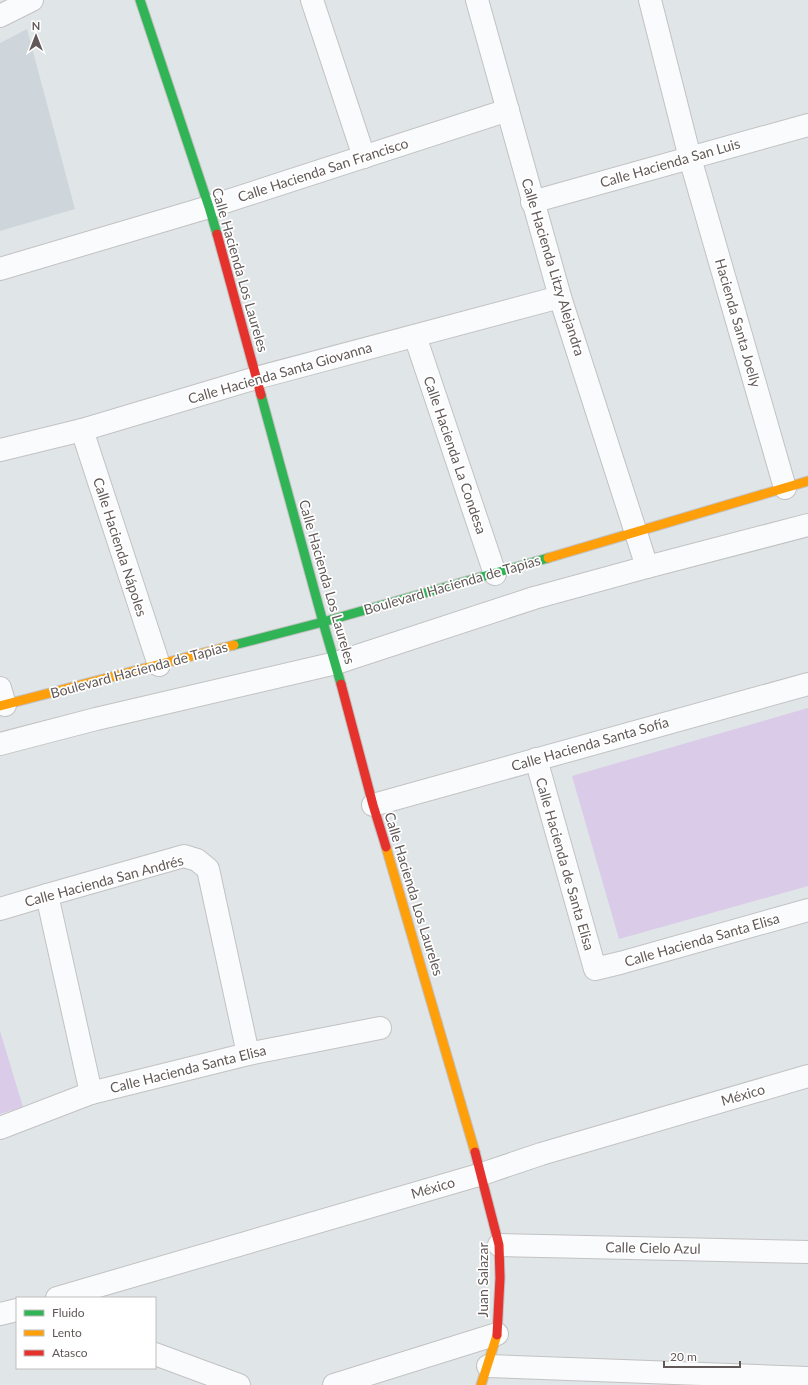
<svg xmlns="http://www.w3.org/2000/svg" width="808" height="1385" font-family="Lato,sans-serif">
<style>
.education{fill:#cfd6db}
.green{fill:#dacbe8}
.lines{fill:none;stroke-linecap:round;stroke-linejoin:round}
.street-casing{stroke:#c3c2c2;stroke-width:24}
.fast-casing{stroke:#c2c1c2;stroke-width:11}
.slow-casing{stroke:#c2c1c2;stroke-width:11}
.jam-casing{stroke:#c2c1c2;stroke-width:11}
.street{stroke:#fafbfc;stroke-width:22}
.fast{stroke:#30b455;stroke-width:9}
.slow{stroke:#ff9f0a;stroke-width:9}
.jam{stroke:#e5322d;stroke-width:9}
.labels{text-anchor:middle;stroke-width:3.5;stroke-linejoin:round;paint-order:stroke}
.street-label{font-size:14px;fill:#615957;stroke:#fff}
</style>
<rect width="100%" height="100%" fill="#e0e5e8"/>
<path class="education" d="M27,29l48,180 -75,22v-188z"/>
<g class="green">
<path d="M808,708v178l-189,53 -47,-163z"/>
<path d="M0,1031l23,76 -23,7z"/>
</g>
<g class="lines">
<defs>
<g id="street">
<path d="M312,0l52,157"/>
<path d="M477,0l83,297 87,270"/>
<path d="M650,0l40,158 95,330"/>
<path d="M0,16l32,-16"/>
<path d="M532,202l276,-77"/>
<path d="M0,269l209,-62 299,-97"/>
<path d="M415,336l80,238"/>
<path d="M82,430l77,235"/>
<path d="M0,450l82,-20 174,-52 304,-81"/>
<path d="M0,688l5,17"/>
<path d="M0,744l96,-25 240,-56 198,-65 113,-31 161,-42"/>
<path d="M536,759l59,210 25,-6 188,-53"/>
<path d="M373,805l435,-121"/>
<path d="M47,895l44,198"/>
<path d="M0,909l47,-14 137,-39 13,4 11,9 40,185"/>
<path d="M0,1128l91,-35 157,-39 132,-26"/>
<path d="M499,1245l309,7"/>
<path d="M57,1298l425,-124 59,-20 267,-78"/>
<path d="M0,1314l17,-4"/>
<path d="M155,1354l84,31"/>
<path d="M488,1366l320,12"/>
<path d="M334,1385l163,-51"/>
</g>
<g id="fast">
<path d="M140,0l69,207 8,27"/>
<path d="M261,395l62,227 18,62"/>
<path d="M234,645l89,-23 225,-64"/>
</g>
<g id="slow">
<path d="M548,558l260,-77"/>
<path d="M0,706l234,-61"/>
<path d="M386,847l89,305"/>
<path d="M481,1385l16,-50"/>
</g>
<g id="jam">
<path d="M217,234l44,161"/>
<path d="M341,684l32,121 13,42"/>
<path d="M475,1152l24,93 1,33 -3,57"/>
</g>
</defs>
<use href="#street" class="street-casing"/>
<use href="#fast" class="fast-casing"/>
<use href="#slow" class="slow-casing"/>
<use href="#jam" class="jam-casing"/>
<use href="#street" class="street"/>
<use href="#fast" class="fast"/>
<use href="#slow" class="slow"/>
<use href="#jam" class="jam"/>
</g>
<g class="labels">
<g class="street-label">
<text transform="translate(670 163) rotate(-16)" y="5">Calle Hacienda San Luis</text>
<text transform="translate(323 170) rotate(-18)" y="5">Calle Hacienda San Francisco</text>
<text transform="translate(553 267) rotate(73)" y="5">Calle Hacienda Litzy Alejandra</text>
<text transform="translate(240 270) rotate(74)" y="5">Calle Hacienda Los Laureles</text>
<text transform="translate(738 323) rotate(74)" y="5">Hacienda Santa Joelly</text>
<text transform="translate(280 373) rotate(-16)" y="5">Calle Hacienda Santa Giovanna</text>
<text transform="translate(455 455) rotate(71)" y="5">Calle Hacienda La Condesa</text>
<text transform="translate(120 547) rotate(72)" y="5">Calle Hacienda Nápoles</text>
<text transform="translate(327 582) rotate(74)" y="5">Calle Hacienda Los Laureles</text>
<text transform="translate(452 585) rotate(-16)" y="5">Boulevard Hacienda de Tapias</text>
<text transform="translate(139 670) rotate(-15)" y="5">Boulevard Hacienda de Tapias</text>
<text transform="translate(590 744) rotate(-16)" y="5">Calle Hacienda Santa Sofía</text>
<text transform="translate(565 864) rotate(74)" y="5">Calle Hacienda de Santa Elisa</text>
<text transform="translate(104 881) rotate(-15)" y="5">Calle Hacienda San Andrés</text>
<text transform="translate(414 894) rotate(73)" y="5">Calle Hacienda Los Laureles</text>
<text transform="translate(702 940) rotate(-16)" y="5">Calle Hacienda Santa Elisa</text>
<text transform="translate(188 1069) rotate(-14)" y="5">Calle Hacienda Santa Elisa</text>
<text transform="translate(743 1095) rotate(-16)" y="5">México</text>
<text transform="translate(433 1188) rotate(-16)" y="5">México</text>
<text transform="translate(653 1248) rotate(1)" y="5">Calle Cielo Azul</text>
<text transform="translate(483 1280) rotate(-90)" y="5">Juan Salazar</text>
</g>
</g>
<rect x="16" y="1297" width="140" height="72" fill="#ffffff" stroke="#c0bdbc"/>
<rect x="24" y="1310" width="20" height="6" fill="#30b455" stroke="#c0bdbc"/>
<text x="52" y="1317" font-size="12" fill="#615957">Fluido</text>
<rect x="24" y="1330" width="20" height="6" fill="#ff9f0a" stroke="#c0bdbc"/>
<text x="52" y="1337" font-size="12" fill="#615957">Lento</text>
<rect x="24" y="1350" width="20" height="6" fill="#e5322d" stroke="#c0bdbc"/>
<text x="52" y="1357" font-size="12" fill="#615957">Atasco</text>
<g transform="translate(36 36)" stroke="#ffffff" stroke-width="3" paint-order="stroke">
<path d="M0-3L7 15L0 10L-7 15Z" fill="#615957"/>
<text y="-6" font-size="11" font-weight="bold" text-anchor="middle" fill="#615957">N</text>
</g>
<path d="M664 1361v6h76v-6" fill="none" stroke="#615957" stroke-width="2"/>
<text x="670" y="1361" font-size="12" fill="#615957" stroke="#ffffff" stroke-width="3" paint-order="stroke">20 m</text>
</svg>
